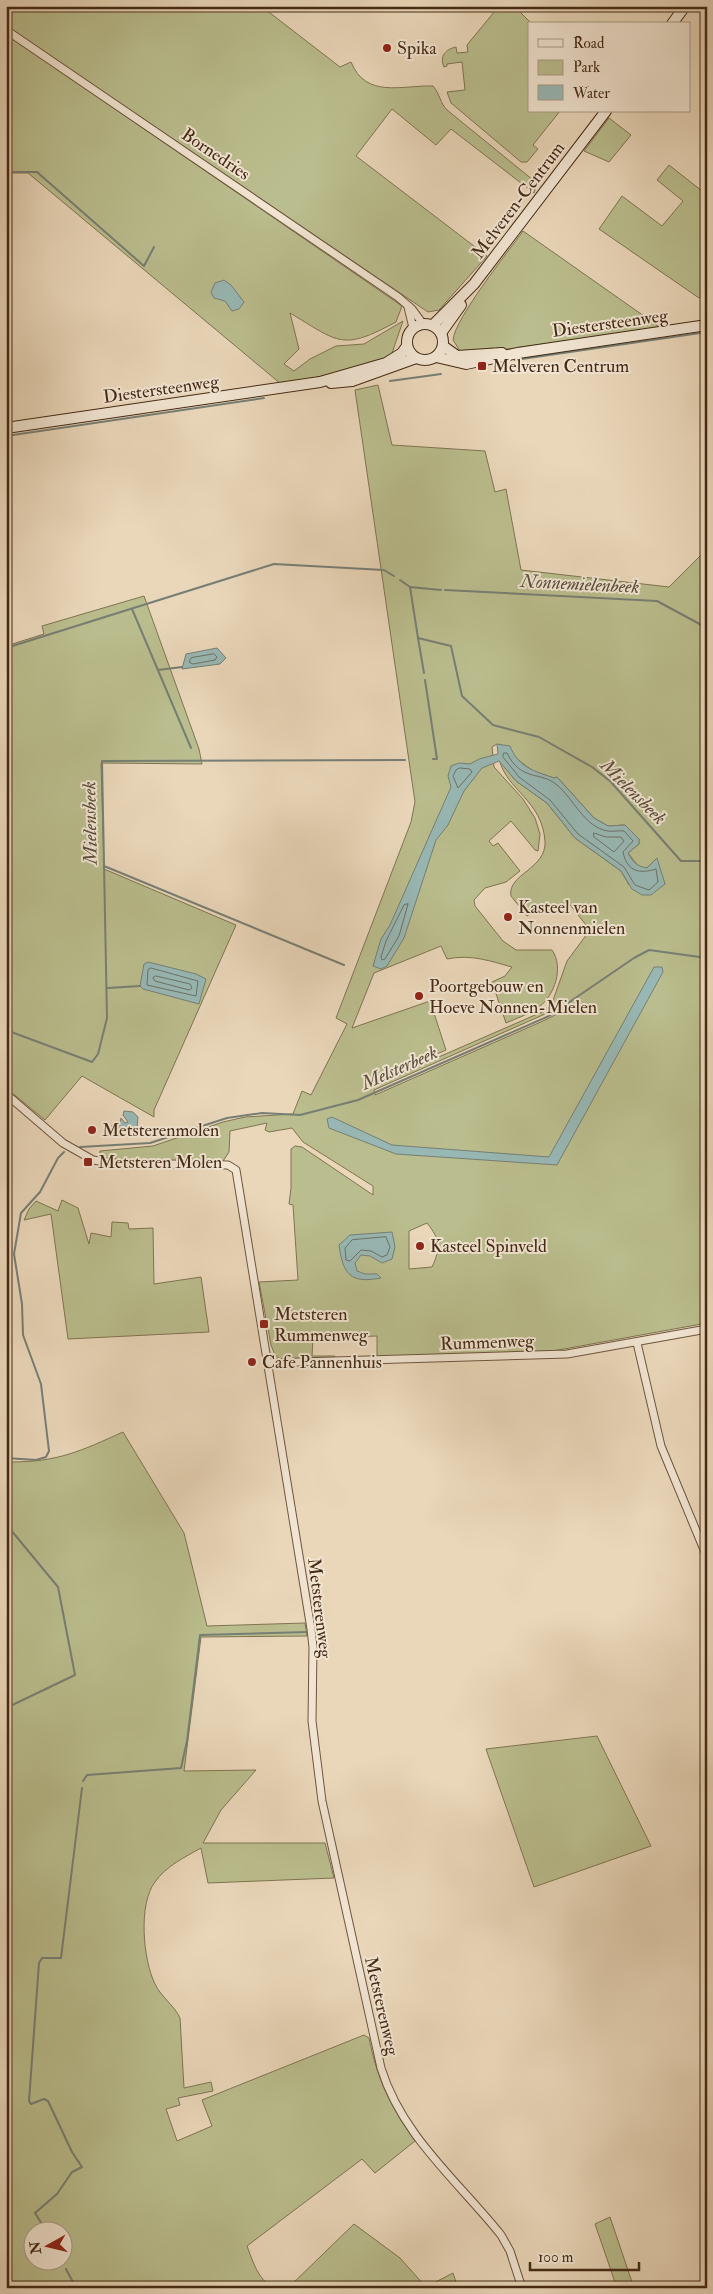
<svg xmlns="http://www.w3.org/2000/svg" width="713" height="2294" font-family="'IM FELL Double Pica',serif">
<style>
.green{fill:#babd8d;stroke:#807451;fill-rule:evenodd}
.water{fill:#98b8b5;stroke:#777f75}
.lines{fill:none;stroke-linecap:round;stroke-linejoin:round}
.shore{stroke:#6e7165;stroke-width:1}
.stream{stroke:#777f75;stroke-width:2}
.minor-casing{stroke:#6e553e;stroke-width:9}
.secondary-casing{stroke:#452a15;stroke-width:12}
.minor{stroke:#f1e5d2;stroke-width:7}
.secondary{stroke:#f1e5d2;stroke-width:10}
.poi-dot{fill:#8f2418;stroke:#f1e5d2;stroke-width:2}
.labels{text-anchor:middle;stroke-width:4;stroke-linejoin:round;paint-order:stroke}
.poi-label{font-size:18px;fill:#452a15;stroke:#f1e5d2;text-anchor:start}
.street-label{font-size:18px;fill:#452a15;stroke:#f1e5d2}
.water-label{font-size:19px;font-style:italic;fill:#5a4e3d;stroke:#f1e5d2}
</style>
<rect width="100%" height="100%" fill="#ead7ba"/>
<filter id="stains"><feTurbulence type="fractalNoise" baseFrequency=".004" numOctaves="4"/><feColorMatrix values="0 0 0 0 .2 0 0 0 0 .09 0 0 0 0 .02 0 0 0 .5 -.17"/></filter>
<radialGradient id="worn" r=".72"><stop offset=".6" stop-color="#630" stop-opacity="0"/><stop offset="1" stop-color="#630" stop-opacity=".3"/></radialGradient>
<g class="green">
<path d="M6,6h255l79,61 11,-5c15,37 51,23 82,24 7,8 7,17 14,24l86,70 3,6 -2,7 -83,-64 -15,16 -44,-36 -36,47 131,100 -48,54 -11,2 -422,-286z"/>
<path d="M499,6h15l18,18h-3v87h31l-27,34 5,4 -11,13h-6l-70,-59 -4,-11 18,-2 -3,-28 -15,2v2l-3,1c-5,-11 2,-18 12,-20l1,6 11,-1 -1,-7z"/>
<path d="M6,34l396,272 -6,16c-54,29 -56,21 -106,-9l9,36 -15,15 10,7 16,-12 26,-13 28,-2 39,-23 -12,35 -47,16 -63,12 -253,-211h-22z"/>
<path d="M609,118l22,17 -22,27 -25,-11z"/>
<path d="M669,165l38,30v94l-8,9 -100,-69 23,-33 40,30 21,-25 -26,-21z"/>
<path d="M523,231l138,97 -169,23v-3l-24,4 -8,-1 -7,-11c2,-22 55,-88 70,-109z"/>
<path d="M378,385l14,60 93,6 10,41 11,-3 15,81 148,17 38,-38v774l-154,28 -176,7v-22l-64,2 -1,18h23v3h-55l-5,-4 -4,-10 -12,-63 39,-2 -5,-75 -4,-1 2,-16v-39l4,-3 7,1 71,48v-9l-70,-44 -11,-14 -23,4 -4,-2 2,-7 -37,8 -1,21 -6,9 -95,-1 -29,-3 1,-6 53,-5 70,-24 22,-5 48,-3 9,-23 9,4 36,-71 -11,-6 75,-196 4,-20 -60,-412zM497,744l36,27 21,7 3,-1 37,41 14,8 17,-1 14,14v5l-11,9 11,14 8,1 10,-10 -28,27 -8,-14 -46,-33 -28,-35 -31,-22 -17,-22c8,32 43,41 46,82 2,28 -38,33 -34,55l16,20 21,-14 6,8 13,-9 23,29 -23,31 -15,42 -10,9 -170,74v-3l74,-33 -16,-49 -78,27 22,-55 67,-27 6,13c24,-5 43,2 65,8l-7,9 -13,6 14,41c11,-5 24,-9 33,-16 16,-12 25,-40 13,-57h-36l-13,-9 -28,-35 -1,-6 11,-12 21,-6 14,-11 -22,-28 -5,3 -4,-5 22,-20 24,29 3,1 2,-17 -5,-16 -12,-19 -29,-32 -2,-20zM554,1010l3,4 -14,7 -168,74 -1,-5zM427,1223c13,16 14,25 5,44l-23,2v-38z"/>
<path d="M144,596l55,153 3,15 -101,-1 3,106 132,56 -82,185v7l-72,-41 -37,44 -39,-32v-442l38,-12 -2,-8z"/>
<path d="M62,1200l16,8 11,36 2,-11 20,4 1,-15 16,1 1,6 24,-1 1,56 47,-7 8,55 -141,7 -17,-125 -27,6 5,-11 7,-8 22,10z"/>
<path d="M123,1432l61,101 23,93 98,-3 2,13 -106,1 -17,134 72,-1 -35,40 -18,33h122l9,35 -126,5 -7,-35c-16,9 -35,18 -46,34 -17,22 -12,78 0,102 6,13 19,21 25,34l4,70 27,-6 2,9 -35,7 2,7 -14,4 11,32 35,-15 -10,-26 162,-65 5,3c8,41 22,70 46,103l-40,32 -13,-14 -115,87c6,16 11,33 26,42h-267v-821l5,-5c47,0 70,-11 112,-30zM32,2232h30v30h-30z"/>
<path d="M597,1736l54,110 -117,41 -48,-138z"/>
<path d="M610,2217l24,71h-17l-22,-64z"/>
<path d="M354,2224l46,34 26,29 27,-14 5,15h-170z"/>
</g>
<g class="water">
<path d="M224,280l7,5 13,17 -5,7 -7,2 -7,-10 -11,-3 -3,-6 4,-9z"/>
<path d="M217,648l9,10 -6,6 -38,5 4,-15z"/>
<path d="M497,744l13,2c8,21 24,25 44,32l3,-1 37,41 14,8 17,-1 14,14v5l-11,9c5,9 8,13 19,15l10,-10 8,26 -14,11h-9l-10,-6 -11,-18 -46,-33 -28,-35 -31,-22 -17,-20 -17,7 -18,23 -16,34 -12,15 -32,98 -17,28 -6,3 -8,-3 8,-27 9,-14 61,-138 -3,-11 3,-10 8,-3 11,1 9,-5 19,-5z"/>
<path d="M148,962l48,12 10,5 -7,25 -56,-15 -3,-3 4,-22z"/>
<path d="M654,967h8l1,5 -106,193 -161,-11 -67,-26 -2,-9 5,-2 60,28 157,12z"/>
<path d="M124,1111l9,1 5,5 -1,10 -11,5 -16,-3 2,-4 7,1 2,-8 4,5 3,-1 -5,-7z"/>
<path d="M392,1232l3,15 -3,12 -10,4 -12,-7 -9,-1 -6,8 2,8 8,3h12l4,4c-31,6 -38,-4 -42,-33l11,-10z"/>
</g>
<g class="lines">
<g class="shore">
<path d="M214,654l3,3 -2,3 -22,4 -4,-2 2,-4z"/>
<path d="M504,753h3c14,29 34,18 50,32 16,13 28,43 51,46 5,1 11,-1 16,0l9,10 -10,11c4,20 17,22 33,17l2,13 -9,8 -14,-5 -11,-18 -46,-33 -28,-34 -31,-23 -16,-20z"/>
<path d="M460,768l10,1 2,3 -14,16 -5,-12 3,-6z"/>
<path d="M594,833l12,4h15l3,4 -10,11 -20,-15z"/>
<path d="M408,904l-9,32 -14,23 -3,1 -1,-3 5,-16 18,-36z"/>
<path d="M151,968l47,13 -2,15 -49,-11 1,-15z"/>
<path d="M156,976l34,8 2,4 -3,2 -34,-9 -2,-3z"/>
<path d="M386,1237l4,10 -3,8 -5,2 -11,-6 -10,-1 -11,11 -4,-1 -1,-12 7,-8z"/>
</g>
<g class="stream">
<path d="M6,172h31l107,94 10,-19"/>
<path d="M515,360l192,-28"/>
<path d="M390,381l51,-7"/>
<path d="M6,436l258,-38"/>
<path d="M400,580l10,7"/>
<path d="M445,590l212,11 50,27"/>
<path d="M132,609l59,139"/>
<path d="M418,638l-8,-51 31,3"/>
<path d="M6,648l268,-84 110,6 10,6"/>
<path d="M158,670l24,-3"/>
<path d="M424,673l-6,-35 33,8 11,50 31,29 46,12 53,30 18,14 71,80h26"/>
<path d="M425,680l12,79h-4"/>
<path d="M104,866l240,99"/>
<path d="M108,988l32,-2"/>
<path d="M6,1030l86,32 6,-8 9,-36 -5,-257 303,-1"/>
<path d="M80,1147l70,-4 77,-25 35,-5 38,2 58,-15 191,-84 85,-58 15,-8 58,8"/>
<path d="M6,1458l30,2 10,-3 3,-6 -8,-67 -18,-49 -1,-31 -8,-50 7,-41 19,-21 18,-34 6,-6"/>
<path d="M6,1524l52,63 17,88 -69,33"/>
<path d="M83,1781l4,-6 94,-7 6,-27 13,-106 108,-3"/>
<path d="M47,2232l-12,-19 22,-19 15,-22 10,-5 -10,-15 -24,-51 -4,-2 -13,5 -2,-3 10,-138 3,-5h19l21,-170"/>
<path d="M66,2269l10,19"/>
</g>
<defs>
<g id="minor">
<path d="M6,30l392,267 14,12 11,15"/>
<path d="M408,307l5,21"/>
<path d="M6,1094l57,49 30,17 19,3 116,2 8,5 75,459 2,18 -1,74 10,80 59,267c21,68 77,113 120,167l9,16 12,37"/>
<path d="M637,1343l24,103 46,111"/>
<path d="M266,1363l301,-9 140,-25"/>
</g>
<g id="secondary">
<path d="M672,24l13,-18"/>
<circle cx="425" cy="342" r="18"/>
<path d="M433,325l41,-41 132,-173"/>
<path d="M441,333l20,-28"/>
<path d="M443,346l14,10 45,-3"/>
<path d="M436,357l30,7 52,-11 189,-28"/>
<path d="M331,383l21,-2 64,-23"/>
<path d="M6,428l314,-46 66,-19 16,-10 5,-7"/>
</g>
</defs>
<use href="#minor" class="minor-casing"/>
<use href="#secondary" class="secondary-casing"/>
<use href="#minor" class="minor"/>
<use href="#secondary" class="secondary"/>
</g>
<g class="poi-dot">
<circle cx="387" cy="48" r="5"/>
<rect x="477" y="361" width="10" height="10" rx="2.5"/>
<circle cx="508" cy="917" r="5"/>
<circle cx="419" cy="996" r="5"/>
<circle cx="92" cy="1130" r="5"/>
<rect x="83" y="1157" width="10" height="10" rx="2.5"/>
<circle cx="420" cy="1246" r="5"/>
<rect x="259" y="1319" width="10" height="10" rx="2.5"/>
<circle cx="252" cy="1362" r="5"/>
</g>
<g class="labels">
<g class="poi-label">
<text x="397" y="54">Spika</text>
<text x="492" y="372">Melveren Centrum</text>
<text x="518" y="913">Kasteel van<tspan x="518" dy="21">Nonnenmielen</tspan></text>
<text x="429" y="992">Poortgebouw en<tspan x="429" dy="21">Hoeve Nonnen-Mielen</tspan></text>
<text x="102" y="1136">Metsterenmolen</text>
<text x="98" y="1168">Metsteren Molen</text>
<text x="430" y="1252">Kasteel Spinveld</text>
<text x="274" y="1320">Metsteren<tspan x="274" dy="21">Rummenweg</tspan></text>
<text x="262" y="1368">Cafe Pannenhuis</text>
</g>
<g class="street-label">
<text transform="translate(216 154) rotate(34)" y="6">Bornedries</text>
<text transform="translate(518 200) rotate(-53)" y="6">Melveren-Centrum</text>
<text transform="translate(610 323) rotate(-8)" y="6">Diestersteenweg</text>
<text transform="translate(161 389) rotate(-8)" y="6">Diestersteenweg</text>
<text transform="translate(487 1342) rotate(-2)" y="6">Rummenweg</text>
<text transform="translate(320 1608) rotate(83)" y="6">Metsterenweg</text>
<text transform="translate(382 2006) rotate(77)" y="6">Metsterenweg</text>
</g>
<g class="water-label">
<text transform="translate(580 583) rotate(3)" y="7">Nonnemielenbeek</text>
<text transform="translate(634 791) rotate(45)" y="7">Mielensbeek</text>
<text transform="translate(89 823) rotate(-91)" y="7">Mielensbeek</text>
<text transform="translate(399 1067) rotate(-24)" y="7">Melsterbeek</text>
</g>
</g>
<rect width="713" height="2294" fill="none" stroke="#ead7ba" stroke-width="25"/>
<rect x="8" y="8" width="698" height="2279" fill="none" stroke="#452a15" stroke-width="2.5"/>
<rect x="12" y="12" width="688" height="2269" fill="none" stroke="#452a15"/>
<rect x="528" y="22" width="162" height="90" fill="#f1e5d2" stroke="#ac9a86"/>
<rect x="538" y="39" width="25" height="8" fill="#f1e5d2" stroke="#ac9a86"/>
<text x="573" y="48" font-size="15" fill="#452a15">Road</text>
<rect x="538" y="60" width="25" height="15" fill="#babd8d" stroke="#ac9a86"/>
<text x="573" y="72" font-size="15" fill="#452a15">Park</text>
<rect x="538" y="85" width="25" height="15" fill="#98b8b5" stroke="#ac9a86"/>
<text x="573" y="98" font-size="15" fill="#452a15">Water</text>
<g transform="translate(48 2246) rotate(262)"><circle r="24" fill="#f1e5d2" stroke="#ac9a86"/>
<path d="M0-4L9 19L0 12L-9 19Z" fill="#8f2418"/>
<text y="-8" font-size="14" font-weight="bold" text-anchor="middle" fill="#452a15">N</text>
</g>
<path d="M530 2262v8h109v-8" fill="none" stroke="#452a15" stroke-width="2.5"/>
<text x="538" y="2262" font-size="15" fill="#452a15" stroke="#f1e5d2" stroke-width="4" paint-order="stroke">100 m</text>
<rect width="100%" height="100%" filter="url(#stains)"/>
<rect width="100%" height="100%" fill="url(#worn)"/>
</svg>
